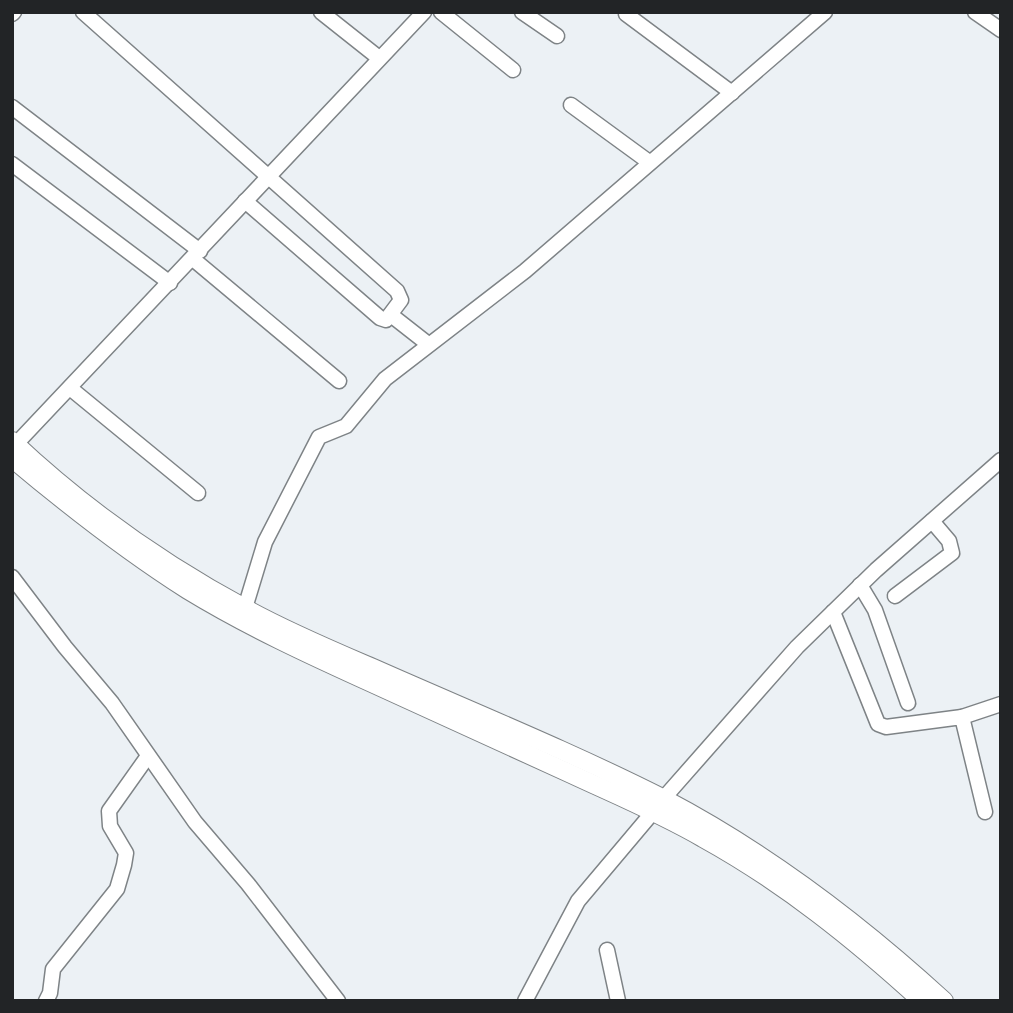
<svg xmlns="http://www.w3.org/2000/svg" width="1013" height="1013" font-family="'Varela Round',sans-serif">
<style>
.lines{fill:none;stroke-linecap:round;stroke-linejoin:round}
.minor-casing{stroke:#7e8386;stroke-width:17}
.major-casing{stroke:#7e8386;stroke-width:20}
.minor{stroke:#fff;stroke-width:14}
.major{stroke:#fff;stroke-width:18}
</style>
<rect width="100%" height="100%" fill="#ecf1f5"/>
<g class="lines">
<defs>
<g id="minor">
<path d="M83,12l314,279 4,9 -15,20 -6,-2 -135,-117"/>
<path d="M321,12l58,46"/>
<path d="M441,12l72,58"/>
<path d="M522,12l35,24"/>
<path d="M975,12l26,18"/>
<path d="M12,14l2,-2"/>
<path d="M626,14l106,79"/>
<path d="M571,105l78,57"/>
<path d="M12,107l188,144"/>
<path d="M12,164l158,119"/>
<path d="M193,259l146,122"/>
<path d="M391,315l37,29"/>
<path d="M70,388l128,105"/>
<path d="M16,444l408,-432"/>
<path d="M12,577l53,70 47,56 83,119 53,62 90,117"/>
<path d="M860,585l15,25 33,93"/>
<path d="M895,596l57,-43 -3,-12 -17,-20"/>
<path d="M245,608l20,-66 54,-105 27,-11 39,-47 140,-108 300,-259"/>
<path d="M833,612l45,112 8,3 76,-10 23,95"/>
<path d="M962,717l39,-13"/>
<path d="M663,799l134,-152 79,-77 125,-110"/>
<path d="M607,950l11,51"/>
<path d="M46,1001l4,-8 3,-24 64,-80 7,-24 2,-12 -16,-27 -1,-15 39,-55"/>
<path d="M525,1001l53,-100 75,-89"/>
</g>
<g id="major">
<path d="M12,441c70,66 152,124 236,169 40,22 83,40 125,58 97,43 196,83 291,131 103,54 195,124 280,202"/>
<path d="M12,458c57,48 113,92 176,132 59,36 122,65 186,94 65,29 130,59 195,89 45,21 91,40 134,65 80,44 151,101 219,163"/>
</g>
</defs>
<use href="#minor" class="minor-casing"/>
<use href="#major" class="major-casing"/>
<use href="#minor" class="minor"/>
<use href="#major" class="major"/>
</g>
<rect width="1013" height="1013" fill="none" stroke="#222426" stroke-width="28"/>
</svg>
